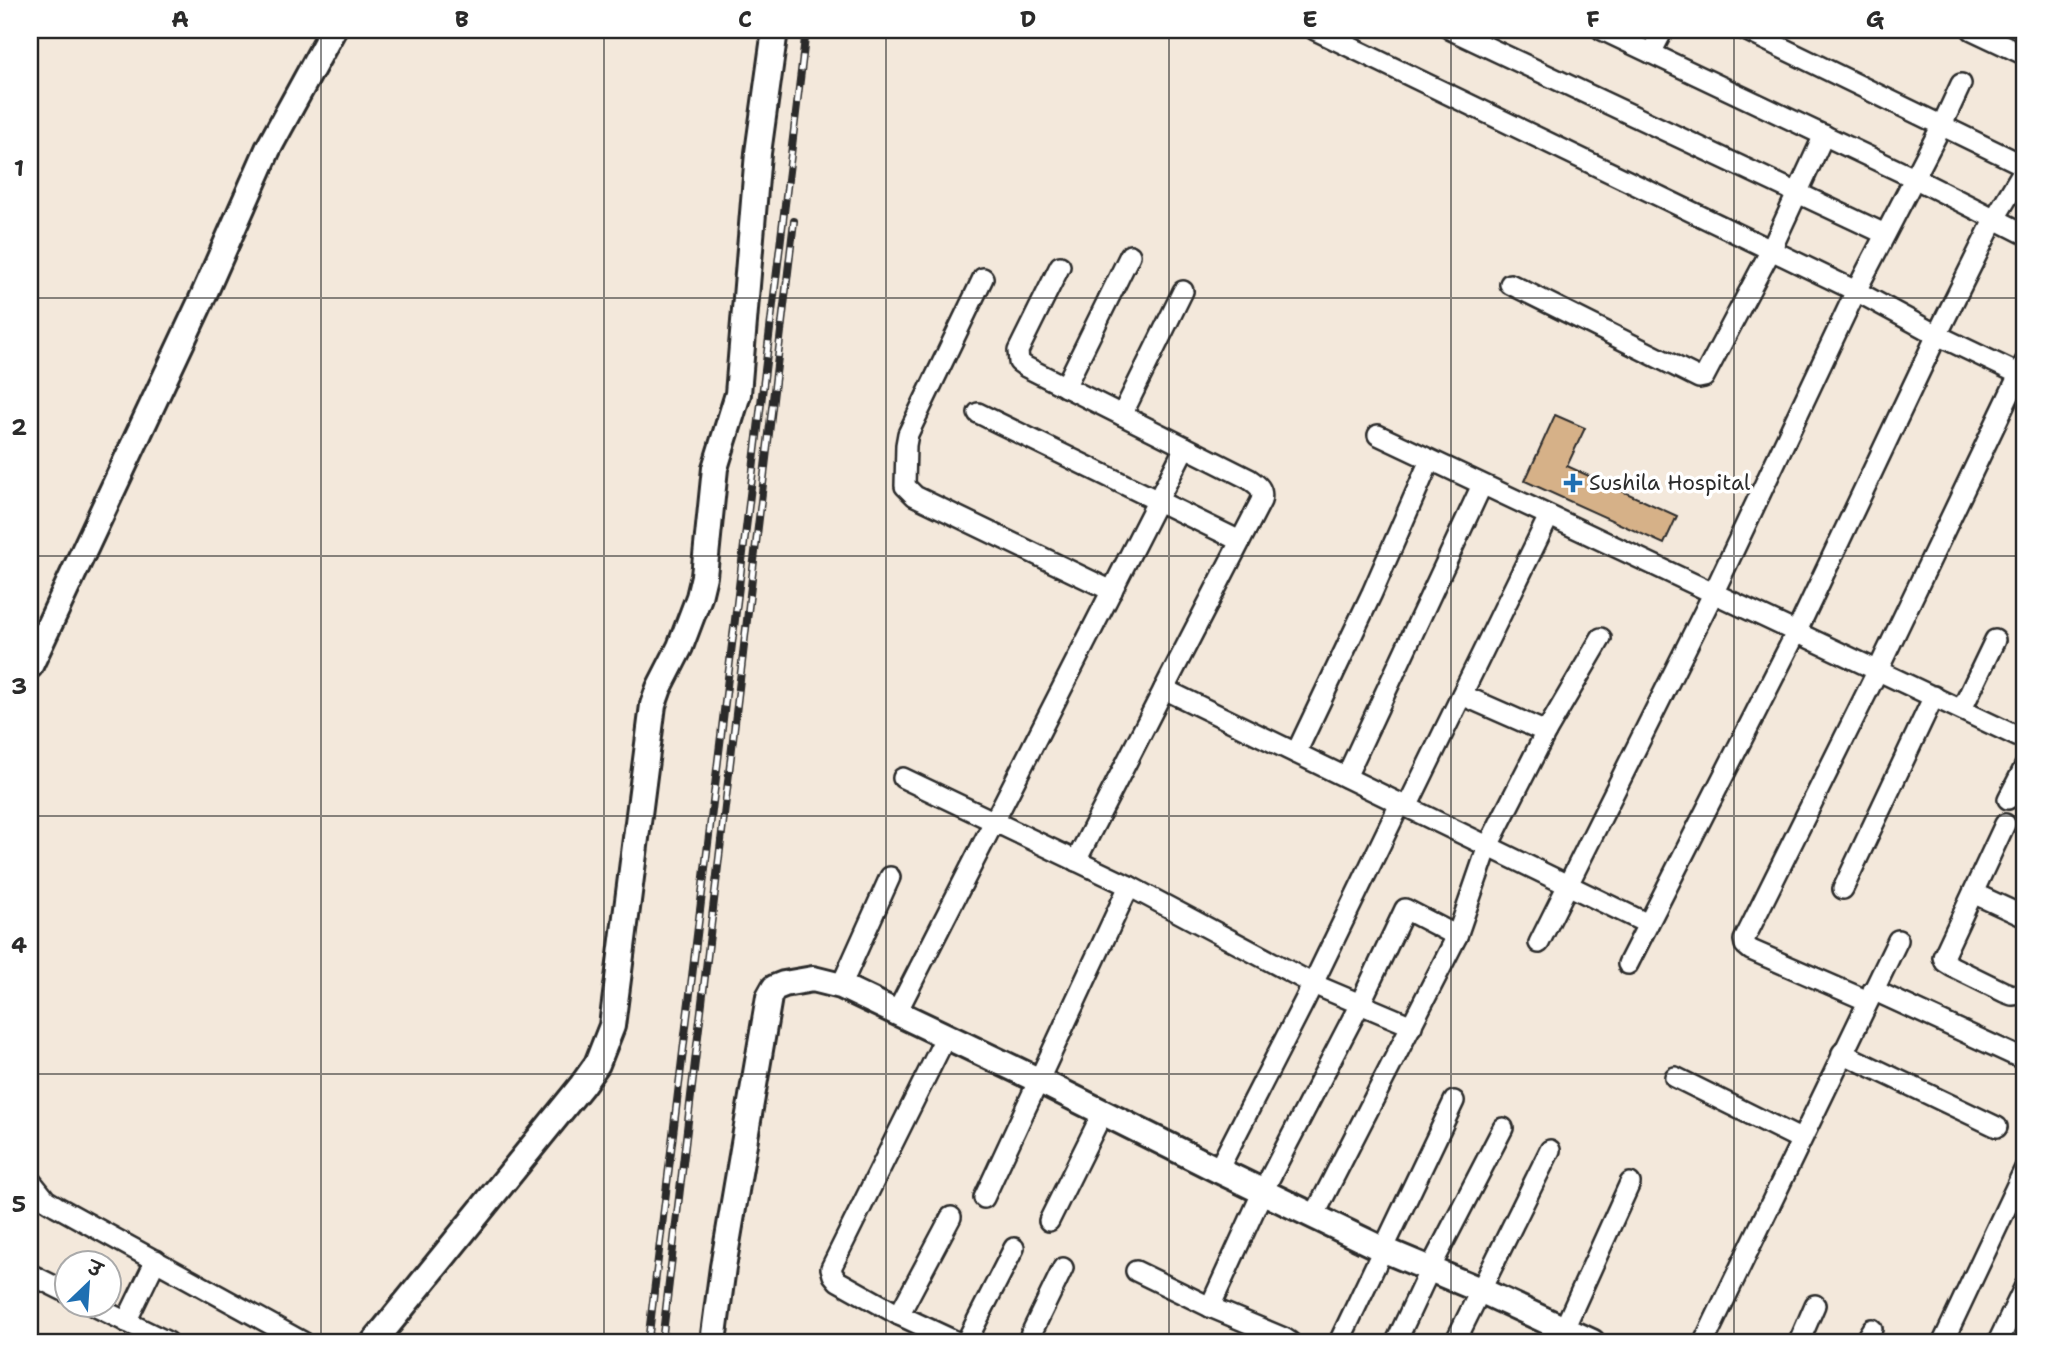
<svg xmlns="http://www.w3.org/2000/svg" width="2055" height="1372" font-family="'Shantell Sans','Playpen Sans Deva',sans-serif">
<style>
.building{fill:#d6b188;stroke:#2b2b2b;stroke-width:2}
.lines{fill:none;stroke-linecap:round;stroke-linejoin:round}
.minor-casing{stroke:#2b2b2b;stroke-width:24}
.tertiary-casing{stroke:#2b2b2b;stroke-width:30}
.minor{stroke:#fff;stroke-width:19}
.tertiary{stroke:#fff;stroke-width:24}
.rail-casing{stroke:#2b2b2b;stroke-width:8}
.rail{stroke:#fff;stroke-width:5;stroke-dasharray:16;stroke-linecap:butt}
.grid{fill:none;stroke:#2b2b2b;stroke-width:2;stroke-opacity:0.55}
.poi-dot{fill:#1f6fb2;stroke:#fff;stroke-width:2.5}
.labels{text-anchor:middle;stroke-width:7;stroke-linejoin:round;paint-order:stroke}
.poi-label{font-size:21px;fill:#2b2b2b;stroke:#fff;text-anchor:start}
.neatline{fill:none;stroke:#2b2b2b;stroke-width:2.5}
.grid-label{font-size:23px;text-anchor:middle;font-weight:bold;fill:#2b2b2b}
</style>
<rect width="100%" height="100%" fill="#f3e8db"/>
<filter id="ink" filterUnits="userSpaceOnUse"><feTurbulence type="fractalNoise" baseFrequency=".0143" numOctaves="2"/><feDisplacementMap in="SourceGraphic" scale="14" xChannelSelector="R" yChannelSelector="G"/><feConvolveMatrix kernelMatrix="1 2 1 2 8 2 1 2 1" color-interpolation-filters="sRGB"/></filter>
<g filter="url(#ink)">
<path class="building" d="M1555,415l30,13 -18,38 110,50 -13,28 -139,-63z"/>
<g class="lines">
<defs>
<g id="minor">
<path d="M1315,30l541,261 81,44 88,42"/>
<path d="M1451,30l434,204"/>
<path d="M1602,30l312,148 111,56"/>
<path d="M1745,30l280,136"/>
<path d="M1972,30l53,25"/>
<path d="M1651,53l12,-23"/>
<path d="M1060,266l-42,85 1,11 7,5 223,112c9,6 15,10 12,22l-97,188"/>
<path d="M983,278l-75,156 -2,11 -1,41 10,10 197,95"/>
<path d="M1510,284l181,90 8,4 5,-1 67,-127 53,-115"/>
<path d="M1065,387l65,-132"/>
<path d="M978,413l262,128"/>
<path d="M1122,415l61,-124"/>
<path d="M1378,435l647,305"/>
<path d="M1962,709l33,-69"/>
<path d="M1546,732l55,-94"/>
<path d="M1296,753l76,-160 58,-133"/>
<path d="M1346,777l136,-292"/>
<path d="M903,778l226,108 184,98 99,42"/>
<path d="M2008,799l17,-33"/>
<path d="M1407,807l142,-291"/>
<path d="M2005,824l-62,133 2,5 8,5 51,25 8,3 9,-1 4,-4"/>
<path d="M1076,861l88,-172 484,235"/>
<path d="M1843,889l91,-193"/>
<path d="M1973,893l52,24"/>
<path d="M1539,943l174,-349 143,-303 86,-166 19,-41"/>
<path d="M1628,964l168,-331 141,-298 58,-117 30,-50"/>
<path d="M841,986l49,-109"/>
<path d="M1873,990l152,70"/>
<path d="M1868,1001l-117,-51 -6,-5 -1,-5 134,-270 147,-308"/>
<path d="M897,1012l288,-565"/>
<path d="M946,1036l-115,232 2,7 5,6 61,34 58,27"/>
<path d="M1842,1053l155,74"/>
<path d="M1675,1077l125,62"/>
<path d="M1218,1170l87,-170 95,-196"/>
<path d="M30,1180l16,20 10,6 247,136"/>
<path d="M984,1198l145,-312"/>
<path d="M1314,1216l143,-280 31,-90 58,-114 -84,-37"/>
<path d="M1049,1221l54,-109"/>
<path d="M1136,1271l74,36 74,31 6,4"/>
<path d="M30,1274l36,18"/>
<path d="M94,1306l74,36"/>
<path d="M1210,1307l53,-116 97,-187 45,-95 52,27"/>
<path d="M899,1315l52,-98"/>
<path d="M126,1322l30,-62"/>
<path d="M966,1342l48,-94"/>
<path d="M1027,1342l36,-74"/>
<path d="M1339,1342l115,-241"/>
<path d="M1396,1342l34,-73 73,-141"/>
<path d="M1455,1342l95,-192"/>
<path d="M1558,1342l72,-159"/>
<path d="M1704,1342l194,-402"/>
<path d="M1799,1342l16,-37"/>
<path d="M1864,1342l8,-13"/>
<path d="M1943,1342l82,-174"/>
<path d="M1998,1342l27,-56"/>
</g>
<g id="tertiary">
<path d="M30,666l171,-365 67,-152 65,-119"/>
<path d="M374,1342l208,-257 15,-21 15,-38 41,-321 6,-17 21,-41 19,-50 5,-21 11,-108 23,-74 20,-241 17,-123"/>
<path d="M713,1342l10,-75 46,-270 5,-9 10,-4 29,-5 28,7 199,95 178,89 164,79 98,41 112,52"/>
</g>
</defs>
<use href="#minor" class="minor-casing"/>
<use href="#tertiary" class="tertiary-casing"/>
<use href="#minor" class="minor"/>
<use href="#tertiary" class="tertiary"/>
<defs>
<g id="rail">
<path d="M648,1342l158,-1312"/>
<path d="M662,1342l132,-1121"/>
</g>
</defs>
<use href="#rail" class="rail-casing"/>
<use href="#rail" class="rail"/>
</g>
</g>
<path class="grid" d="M321,30v1312M604,30v1312M886,30v1312M1169,30v1312M1451,30v1312M1734,30v1312M30,298h1995M30,556h1995M30,816h1995M30,1074h1995"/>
<path class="poi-dot" d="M1569.5 472.5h7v7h7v7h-7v7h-7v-7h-7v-7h7z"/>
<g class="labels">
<g class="poi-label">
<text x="1589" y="490">Sushila Hospital</text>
</g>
</g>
<rect width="2055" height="1372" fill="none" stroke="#fff" stroke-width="77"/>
<g transform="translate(88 1284) rotate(25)"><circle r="33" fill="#ffffff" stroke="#aaaaaa" stroke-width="2"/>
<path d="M0-5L12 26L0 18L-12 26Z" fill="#1f6fb2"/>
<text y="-10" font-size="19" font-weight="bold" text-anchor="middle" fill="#2b2b2b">उ</text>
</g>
<rect x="38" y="38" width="1978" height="1296" class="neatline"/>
<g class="grid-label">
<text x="180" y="27">A</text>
<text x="462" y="27">B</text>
<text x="745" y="27">C</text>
<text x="1028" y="27">D</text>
<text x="1310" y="27">E</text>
<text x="1593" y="27">F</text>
<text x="1875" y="27">G</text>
<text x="19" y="176">1</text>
<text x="19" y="435">2</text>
<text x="19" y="694">3</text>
<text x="19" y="953">4</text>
<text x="19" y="1212">5</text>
</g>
</svg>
